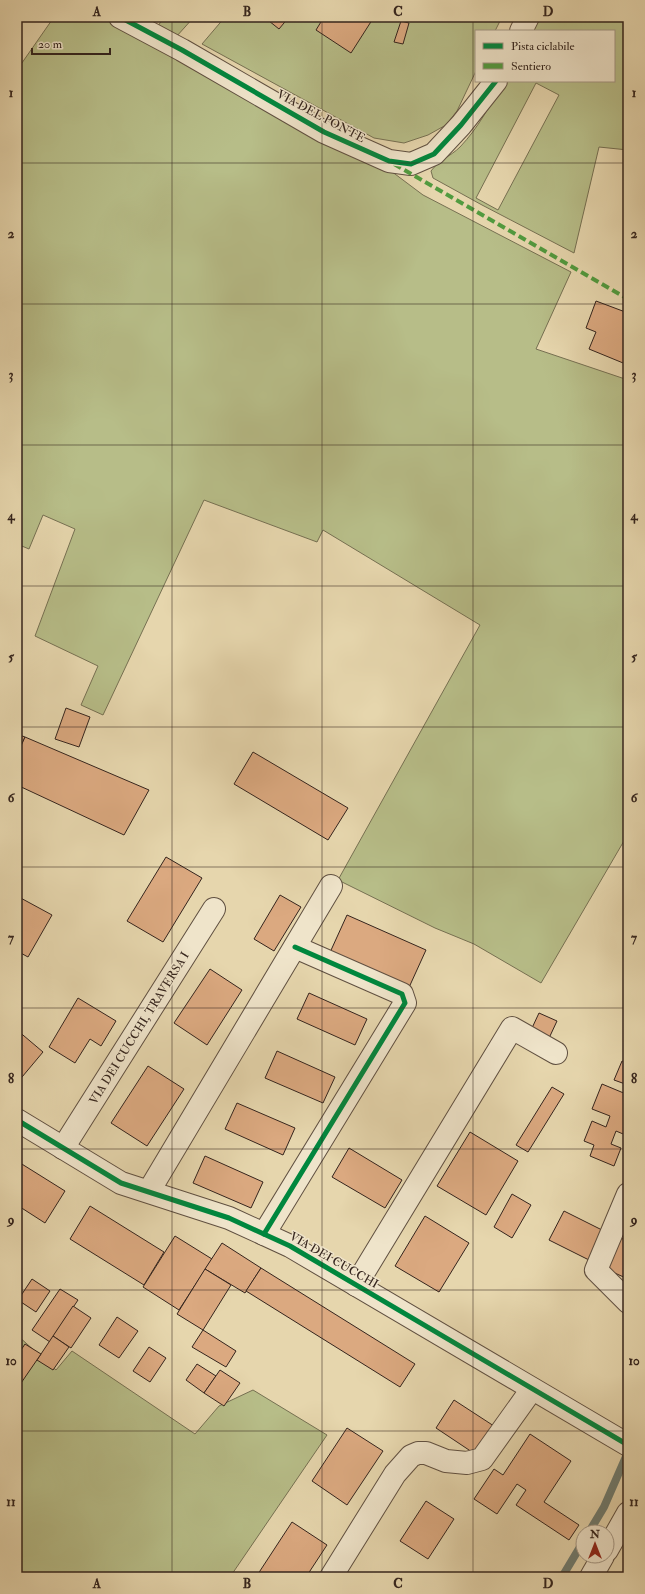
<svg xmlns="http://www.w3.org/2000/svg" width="645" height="1594" font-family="'IM FELL Double Pica',serif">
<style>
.green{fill:#b7bd88;stroke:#767052;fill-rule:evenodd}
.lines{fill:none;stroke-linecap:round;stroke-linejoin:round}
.stream{stroke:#6f7d72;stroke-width:8}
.building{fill:#dba980;stroke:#34241d}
.minor-casing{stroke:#605041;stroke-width:24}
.minor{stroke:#efe4ca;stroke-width:22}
.quiet{stroke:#519b3f;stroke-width:4;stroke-dasharray:8 4;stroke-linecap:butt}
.cycleway-casing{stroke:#efe4ca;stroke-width:8}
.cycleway{stroke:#00873e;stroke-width:5}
.grid{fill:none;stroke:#34241d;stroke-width:1;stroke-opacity:0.55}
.labels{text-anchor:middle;stroke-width:3;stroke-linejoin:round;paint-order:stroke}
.street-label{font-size:12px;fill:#34241d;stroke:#efe4ca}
.neatline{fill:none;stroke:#34241d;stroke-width:1.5}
.grid-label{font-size:13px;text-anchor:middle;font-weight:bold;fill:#34241d}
</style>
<rect width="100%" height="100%" fill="#e6d6ad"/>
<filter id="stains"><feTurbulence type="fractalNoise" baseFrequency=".005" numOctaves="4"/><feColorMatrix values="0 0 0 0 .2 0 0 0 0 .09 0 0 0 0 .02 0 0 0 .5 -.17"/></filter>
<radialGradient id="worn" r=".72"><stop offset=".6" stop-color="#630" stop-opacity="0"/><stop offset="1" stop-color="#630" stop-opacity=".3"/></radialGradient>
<g class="green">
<path d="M54,17h49l178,101 106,50 36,27 148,77 -35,77 92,31v454l-87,149 -67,-39 -39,-16 -97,-48 142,-255 -157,-95 -6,12 -113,-42 -101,215 -22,-10 17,-39 -63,-30 40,-107 -32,-14 -14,34 -12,-5v-474z"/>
<path d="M164,17h30l-18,20 -18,-11z"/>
<path d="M225,17h277l-7,14h-19v40l-19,40 -11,14 -18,10 -24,8 -30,-5 -172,-94z"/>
<path d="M531,17h97v133l-29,-3 -25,106 -92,-48 -49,-27 -2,-7c8,-11 20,-15 29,-24 18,-19 31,-42 42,-66h112v-50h-90zM536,83l23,12 -61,115 -22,-12z"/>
<path d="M17,1335l39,35 16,-19 123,83 24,-28 34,-16 74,45 -97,142h-213z"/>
</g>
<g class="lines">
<g class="stream">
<path d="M589,1532l15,-25 24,-55"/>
<path d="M562,1577l21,-35"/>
</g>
</g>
<g class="building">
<path d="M264,17h25l-10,12z"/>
<path d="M324,17h50l-23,36 -35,-23z"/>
<path d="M401,21l8,2 -6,21 -9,-2z"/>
<path d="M596,301l32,12v52l-39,-16 7,-17 -10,-4z"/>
<path d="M66,708l24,9 -11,30 -24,-8z"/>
<path d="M17,734l8,3 -8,18z"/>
<path d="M25,737l124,53 -25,45 -107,-50v-30z"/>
<path d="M253,752l95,56 -20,32 -94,-56z"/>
<path d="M166,857l36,21 -39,64 -36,-21z"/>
<path d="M280,895l21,12 -27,44 -20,-12z"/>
<path d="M17,896l35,19 -24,42 -11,-6z"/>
<path d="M347,915l79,35 -20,44 -79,-35z"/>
<path d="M210,969l32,21 -35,55 -33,-22z"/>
<path d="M309,993l58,26 -12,26 -58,-26z"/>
<path d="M78,998l38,23 -15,25 -11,-7 -15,24 -26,-16z"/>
<path d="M539,1013l18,8 -14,30 -18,-8z"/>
<path d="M17,1030l26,22 -26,31z"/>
<path d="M277,1051l58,26 -12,26 -58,-25z"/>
<path d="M622,1061l6,2v22l-14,-5z"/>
<path d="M148,1066l36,23 -37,57 -36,-23z"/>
<path d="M602,1084l24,10 2,-6 -2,25 2,1v22l-12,-5 -5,13 10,4 -7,18 -24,-10 4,-11 -10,-4 8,-20 14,6 4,-11 -18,-7z"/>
<path d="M552,1087l12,7 -36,58 -12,-7z"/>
<path d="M237,1103l58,25 -12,27 -58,-26z"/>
<path d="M470,1132l48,29 -32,54 -49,-29z"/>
<path d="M349,1148l53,32 -17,28 -53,-31z"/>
<path d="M205,1156l58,26 -12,26 -58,-25z"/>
<path d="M17,1161l48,30 -20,32 -28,-18z"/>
<path d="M512,1194l19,11 -19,33 -18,-11z"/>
<path d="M90,1206l74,46 -20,33 -74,-46z"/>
<path d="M564,1211l42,21 -15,29 -42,-21z"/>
<path d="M425,1216l44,27 -30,49 -44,-26z"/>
<path d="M611,1234l17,7v38l-31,-14z"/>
<path d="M175,1236l37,23 -33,51 -36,-23z"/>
<path d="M222,1243l39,25 -16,25 -40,-24z"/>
<path d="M261,1268l154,96 -15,23 -154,-96z"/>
<path d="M205,1269l26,16 -28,45 -26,-16z"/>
<path d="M32,1279l18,12 -14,21 -18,-12z"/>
<path d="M60,1289l18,11 -28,42 -18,-12z"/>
<path d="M73,1306l18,12 -20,30 -18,-12z"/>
<path d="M117,1317l21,14 -19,27 -20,-13z"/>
<path d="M203,1330l33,21 -10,16 -34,-20z"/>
<path d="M53,1336l16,11 -16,23 -16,-10z"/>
<path d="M25,1344l16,10 -22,32 -2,-1v-29z"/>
<path d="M149,1347l17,11 -16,24 -17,-11z"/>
<path d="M197,1364l19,12 -12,17 -18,-13z"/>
<path d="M220,1370l20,13 -16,23 -20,-13z"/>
<path d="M454,1400l43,28 -19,28 -42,-28z"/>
<path d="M347,1428l36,23 -36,54 -35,-24z"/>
<path d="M530,1434l41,27 -27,41 35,23 -10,15 -53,-35 10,-15 -9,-6 -20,30 -23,-15 20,-30 9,6z"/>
<path d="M426,1501l28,18 -26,40 -28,-18z"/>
<path d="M292,1522l35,23 -21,32h-50z"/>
</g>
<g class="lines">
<defs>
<g id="minor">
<path d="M120,17l62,33 142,82 65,29 22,3 23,-10 27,-29 35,-44"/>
<path d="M521,31l7,-14"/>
<path d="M17,1120l104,63 108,35 61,28 338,199"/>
<path d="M63,1148l151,-239"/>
<path d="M149,1191l182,-305"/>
<path d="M628,1194l-32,76 32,32"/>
<path d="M264,1234l141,-231 -3,-9 -107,-47"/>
<path d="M356,1285l156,-257 44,25"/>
<path d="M607,1550l21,-37"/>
<path d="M331,1577l64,-103 16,-18 7,-3h8l20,8 21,2 15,-4 50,-70"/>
<path d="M591,1577l12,-21"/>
</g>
</defs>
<use href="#minor" class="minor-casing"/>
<use href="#minor" class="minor"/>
<path class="quiet" d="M394,164l234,135"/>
<defs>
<g id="cycleway">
<path d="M120,17l62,33 142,82 65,29 22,3 23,-10 27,-29 35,-44"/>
<path d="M17,1120l104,63 108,35 61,28 338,199"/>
<path d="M264,1234l141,-231 -3,-9 -107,-47"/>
</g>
</defs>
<use href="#cycleway" class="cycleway-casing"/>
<use href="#cycleway" class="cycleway"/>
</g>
<path class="grid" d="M172,17v1560M322,17v1560M473,17v1560M17,163h611M17,304h611M17,445h611M17,586h611M17,727h611M17,867h611M17,1008h611M17,1149h611M17,1290h611M17,1431h611"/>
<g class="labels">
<g class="street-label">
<text transform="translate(321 116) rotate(28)" y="4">VIA DEL PONTE</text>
<text transform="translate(139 1028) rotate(-58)" y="4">VIA DEI CUCCHI, TRAVERSA I</text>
<text transform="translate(334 1260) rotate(30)" y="4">VIA DEI CUCCHI</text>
</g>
</g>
<rect width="645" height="1594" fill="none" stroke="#e6d6ad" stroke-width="44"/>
<rect x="475" y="30" width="140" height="52" fill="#efe4ca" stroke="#a49785"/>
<rect x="483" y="43" width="20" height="6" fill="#00873e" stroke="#a49785"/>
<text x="511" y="50" font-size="12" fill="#34241d">Pista ciclabile</text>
<rect x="483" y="63" width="20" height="6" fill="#519b3f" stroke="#a49785"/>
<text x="511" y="70" font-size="12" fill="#34241d">Sentiero</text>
<g transform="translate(595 1544)"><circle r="19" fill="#efe4ca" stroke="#a49785"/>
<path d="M0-3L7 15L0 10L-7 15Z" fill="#8f2418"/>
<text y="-6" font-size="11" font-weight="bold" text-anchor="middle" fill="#34241d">N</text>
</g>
<path d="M32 48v6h78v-6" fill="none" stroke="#34241d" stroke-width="2"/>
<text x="38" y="48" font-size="12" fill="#34241d" stroke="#efe4ca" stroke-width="3" paint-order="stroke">20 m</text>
<rect x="22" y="22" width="601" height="1550" class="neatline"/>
<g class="grid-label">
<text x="97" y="16">A</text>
<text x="247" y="16">B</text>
<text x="398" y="16">C</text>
<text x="548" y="16">D</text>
<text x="11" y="97">1</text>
<text x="634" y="97">1</text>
<text x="11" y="238">2</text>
<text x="634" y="238">2</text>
<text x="11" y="379">3</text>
<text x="634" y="379">3</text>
<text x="11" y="520">4</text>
<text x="634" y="520">4</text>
<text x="11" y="661">5</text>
<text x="634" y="661">5</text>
<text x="11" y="802">6</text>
<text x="634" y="802">6</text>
<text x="11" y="942">7</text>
<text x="634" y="942">7</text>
<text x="11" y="1083">8</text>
<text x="634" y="1083">8</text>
<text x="11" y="1224">9</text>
<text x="634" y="1224">9</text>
<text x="11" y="1365">10</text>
<text x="634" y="1365">10</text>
<text x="11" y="1506">11</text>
<text x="634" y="1506">11</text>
<text x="97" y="1588">A</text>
<text x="247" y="1588">B</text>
<text x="398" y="1588">C</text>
<text x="548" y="1588">D</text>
</g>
<rect width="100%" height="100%" filter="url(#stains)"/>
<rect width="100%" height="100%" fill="url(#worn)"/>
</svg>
